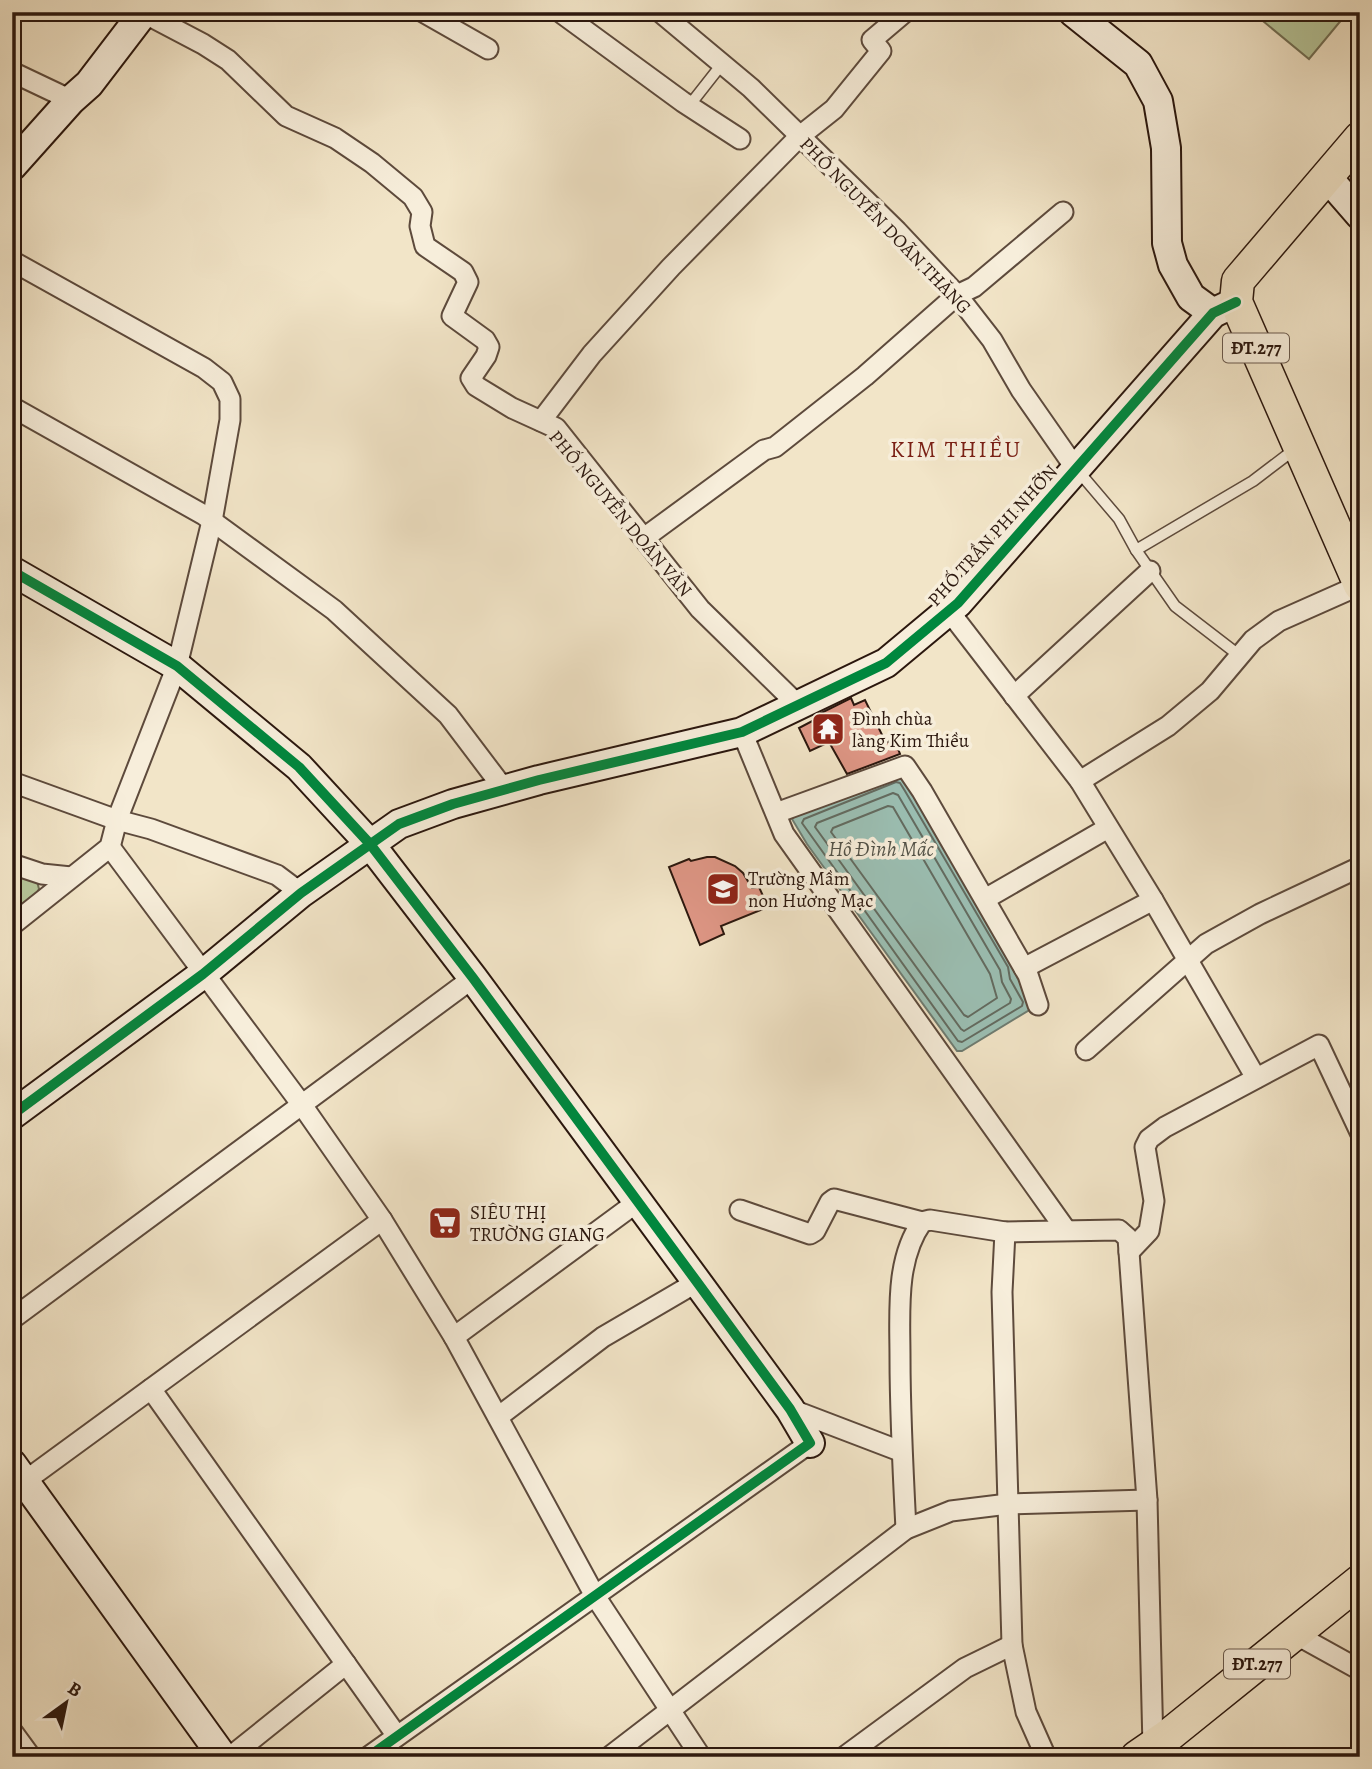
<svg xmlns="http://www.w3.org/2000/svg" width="1372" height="1769" font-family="Alegreya,serif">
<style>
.green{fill:#b6c69a;stroke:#706e54;stroke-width:2}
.water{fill:#9bbfb3;stroke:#6e7c71;stroke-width:2}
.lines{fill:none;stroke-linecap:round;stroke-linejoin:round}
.shore{stroke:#636b60;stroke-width:2}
.building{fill:#de9685;stroke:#2b170e;stroke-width:2}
.lane-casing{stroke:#5d4a3c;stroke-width:13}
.street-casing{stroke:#5d4a3c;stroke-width:23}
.secondary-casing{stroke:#2b170e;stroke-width:32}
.primary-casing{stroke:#2b170e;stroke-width:35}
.lane{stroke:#f7eedb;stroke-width:10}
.street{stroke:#f7eedb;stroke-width:19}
.secondary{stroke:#f7eedb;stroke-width:28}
.primary{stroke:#f2e5c8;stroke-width:32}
.cycleway-casing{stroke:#f7eedb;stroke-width:15}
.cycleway{stroke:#00873e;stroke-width:10}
.labels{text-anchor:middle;stroke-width:7;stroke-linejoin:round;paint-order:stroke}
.shield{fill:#f7eedb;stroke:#68584c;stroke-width:2}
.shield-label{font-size:18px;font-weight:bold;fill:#2b170e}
.street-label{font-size:19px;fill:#2b170e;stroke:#f7eedb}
.poi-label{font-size:19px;fill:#2b170e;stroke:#f7eedb;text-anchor:start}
.water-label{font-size:21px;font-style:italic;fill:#525248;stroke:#f7eedb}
.quarter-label{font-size:23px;letter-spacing:2px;fill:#7a1f14;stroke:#f7eedb}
</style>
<rect width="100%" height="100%" fill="#f2e5c8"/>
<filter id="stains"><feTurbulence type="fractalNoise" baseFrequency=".00286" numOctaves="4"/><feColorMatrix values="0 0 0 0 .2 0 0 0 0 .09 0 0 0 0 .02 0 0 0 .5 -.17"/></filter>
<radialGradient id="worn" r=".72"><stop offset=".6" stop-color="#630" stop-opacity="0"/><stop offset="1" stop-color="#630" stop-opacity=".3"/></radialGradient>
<g class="green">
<path d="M1252,12h96l-39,47z"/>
<path d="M12,868l25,13 2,8 -4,8 -23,18z"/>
</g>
<path class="water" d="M901,774l114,191 2,12 16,28 -2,4 -69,42h-5l-150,-207 -15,-25 4,-4z"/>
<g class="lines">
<g class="shore">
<path d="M896,782l4,1 5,8 103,176 2,12 13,23 -1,4 -60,36 -4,-1 -156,-218 2,-4z"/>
<path d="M893,793l5,2 102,175 2,12 9,17 -1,4 -46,28 -3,-2 -146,-202 2,-4z"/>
<path d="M888,806l5,1 97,167 7,24 -29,19 -4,-2 -133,-183 2,-4z"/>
</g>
</g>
<g class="building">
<path d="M851,698l3,7 11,-5 21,43 8,-4 6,15 -53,20 -18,-32 -19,9 -11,-23 21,-11 -1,-3z"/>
<path d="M707,857h8l20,9 8,7 9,15 7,-1 9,20 -47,19 3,8 -24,11 -31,-78 20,-8 2,2z"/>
</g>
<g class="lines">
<defs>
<g id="lane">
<path d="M689,106l33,-42"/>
<path d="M1079,472l40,47 17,31 117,-69 42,-32"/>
<path d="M1136,550l39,56 65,50"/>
</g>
<g id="street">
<path d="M423,12l65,37"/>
<path d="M560,12l123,90 57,37"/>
<path d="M660,12l91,76 146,143 60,64 35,45 29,50 55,79"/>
<path d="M144,13l59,31 25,16 58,56 49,22 37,25 41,34 9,15 -2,14 5,20 38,26 5,10 -16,34 33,24 4,7 -3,9 -15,22 5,8 36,22 44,20 144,181 99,97"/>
<path d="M12,72l59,28"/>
<path d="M12,261l192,107 18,14 8,17v21l-18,101 -35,145 -60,154 -7,27 -98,78"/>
<path d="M12,407l192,108 130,95 114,105 56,74"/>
<path d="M541,421l51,-67 79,-87 129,-131 34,-27 47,-58 -9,-11 33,-28"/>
<path d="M644,538l120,-88 11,-3 90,-71 92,-81 17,-8 89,-75"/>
<path d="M949,611l131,170 73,119 103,178"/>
<path d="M1014,696l136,-125"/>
<path d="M742,732l42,102 282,396"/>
<path d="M1080,781l88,-55 42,-35 43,-51 26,-19 81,-36"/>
<path d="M12,782l105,38 34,9 126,46 24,18"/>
<path d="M776,813l129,-47 17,25 106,184 10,30"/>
<path d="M110,847l192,258 80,115 72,117 141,259 106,161"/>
<path d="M12,864l30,10 29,3"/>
<path d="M985,899l123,-71"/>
<path d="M1024,968l129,-68"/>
<path d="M1086,1050l120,-106 54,-30 100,-47"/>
<path d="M740,1210l70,24 5,-3 15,-29 4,-3 88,23"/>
<path d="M1005,1232l-3,60 10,353 14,67 20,45"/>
<path d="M1129,1252l20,-21 5,-30 -9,-54 4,-8 16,-12 154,-82 41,87"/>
<path d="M12,1319l461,-341"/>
<path d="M454,1337l182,-134"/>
<path d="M151,1389l246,347"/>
<path d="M790,1409l110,42"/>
<path d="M498,1417l105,-80 94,-55"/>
<path d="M25,1481l357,-261"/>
<path d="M906,1529c-3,-57 -6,-114 -6,-171 0,-45 -5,-98 22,-136l8,-2 75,12 114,-2 9,8 19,262 6,247"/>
<path d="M1295,1634l65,36"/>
<path d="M12,1731l19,26"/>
<path d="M230,1757l116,-93"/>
<path d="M368,1757l442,-314"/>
<path d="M609,1757l297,-228 45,-18 57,-7 139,-4"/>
<path d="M844,1757l121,-89 47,-23"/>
</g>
<g id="secondary">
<path d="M1073,12l65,52 20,37 8,47 1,95 6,22 18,32 22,16"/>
<path d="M12,166l59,-66 18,-16 55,-72"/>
<path d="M1327,177l33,38"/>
<path d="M12,571l165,95 122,101 71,77 103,134 224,304 93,127 20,34"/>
<path d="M12,1115l191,-141 98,-81 98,-69 54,-20 86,-24 203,-48 144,-69 72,-60 255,-290 23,-11"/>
<path d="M12,1464l211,293"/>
</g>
<g id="primary">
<path d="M1360,138l-122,143 -2,21 124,283"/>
<path d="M1137,1757l32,-22 191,-154"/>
</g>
</defs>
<use href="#lane" class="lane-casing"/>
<use href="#street" class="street-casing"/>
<use href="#secondary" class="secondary-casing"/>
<use href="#primary" class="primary-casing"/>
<use href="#lane" class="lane"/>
<use href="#street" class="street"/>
<use href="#secondary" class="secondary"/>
<use href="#primary" class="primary"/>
<defs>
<g id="cycleway">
<path d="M12,571l165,95 122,101 71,77 103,134 224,304 93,127 20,34 -442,314"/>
<path d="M12,1115l191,-141 98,-81 98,-69 54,-20 86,-24 203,-48 144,-69 72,-60 255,-290 23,-11"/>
</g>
</defs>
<use href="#cycleway" class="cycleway-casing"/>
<use href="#cycleway" class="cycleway"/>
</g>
<defs>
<symbol id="temple-square" viewBox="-11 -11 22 22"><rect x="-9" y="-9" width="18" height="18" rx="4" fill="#8f2418" stroke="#f7eedb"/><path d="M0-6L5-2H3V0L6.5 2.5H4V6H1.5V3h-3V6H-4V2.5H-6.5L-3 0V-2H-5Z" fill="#fff"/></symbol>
<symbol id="school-square" viewBox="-11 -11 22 22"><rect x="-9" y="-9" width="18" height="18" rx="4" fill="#8f2418" stroke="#f7eedb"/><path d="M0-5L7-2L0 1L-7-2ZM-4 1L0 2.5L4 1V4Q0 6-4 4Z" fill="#fff"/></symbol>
<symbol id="supermarket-square" viewBox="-11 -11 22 22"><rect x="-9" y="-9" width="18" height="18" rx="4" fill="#8f2418" stroke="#f7eedb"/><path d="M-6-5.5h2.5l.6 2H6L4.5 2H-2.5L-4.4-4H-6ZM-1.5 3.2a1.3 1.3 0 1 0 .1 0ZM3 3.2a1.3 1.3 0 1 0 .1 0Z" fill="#fff"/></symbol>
</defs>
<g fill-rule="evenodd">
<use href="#temple-square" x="809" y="710" width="38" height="38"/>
<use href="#school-square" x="704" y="870" width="38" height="38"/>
<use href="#supermarket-square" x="426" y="1204" width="38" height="38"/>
</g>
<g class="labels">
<g class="shield">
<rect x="1223" y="333.5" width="66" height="29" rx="5"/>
<rect x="1224" y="1649.5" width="66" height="29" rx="5"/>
</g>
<g class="shield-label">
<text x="1256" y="354">ĐT.277</text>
<text x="1257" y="1670">ĐT.277</text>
</g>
<g class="street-label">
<text transform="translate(886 225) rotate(46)" y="7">PHỐ NGUYỄN DOÃN THĂNG</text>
<text transform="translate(621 513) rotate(50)" y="7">PHỐ NGUYỄN DOÃN VĂN</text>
<text transform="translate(992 535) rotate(-48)" y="7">PHỐ TRẦN PHI NHỠN</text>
</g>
<g class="poi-label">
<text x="852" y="725">Đình chùa<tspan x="852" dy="22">làng Kim Thiều</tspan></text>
<text x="748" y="885">Trường Mầm<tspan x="748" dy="22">non Hương Mạc</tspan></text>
<text x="470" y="1219">SIÊU THỊ<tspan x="470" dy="22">TRƯỜNG GIANG</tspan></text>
</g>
<g class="water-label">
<text x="881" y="856">Hồ Đình Mấc</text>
</g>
<g class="quarter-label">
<text x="956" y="457">KIM THIỀU</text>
</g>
</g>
<rect width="1372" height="1769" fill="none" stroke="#f2e5c8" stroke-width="42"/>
<rect x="14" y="14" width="1344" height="1741" fill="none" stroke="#2b170e" stroke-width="3.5"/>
<rect x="21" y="21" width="1330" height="1727" fill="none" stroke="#2b170e" stroke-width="2"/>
<g transform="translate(66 1703) rotate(33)" stroke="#f7eedb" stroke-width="5" paint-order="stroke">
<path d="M0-5L12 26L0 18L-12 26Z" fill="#2b170e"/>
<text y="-10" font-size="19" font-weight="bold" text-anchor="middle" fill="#2b170e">B</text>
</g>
<rect width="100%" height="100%" filter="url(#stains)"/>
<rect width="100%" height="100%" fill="url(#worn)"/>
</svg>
